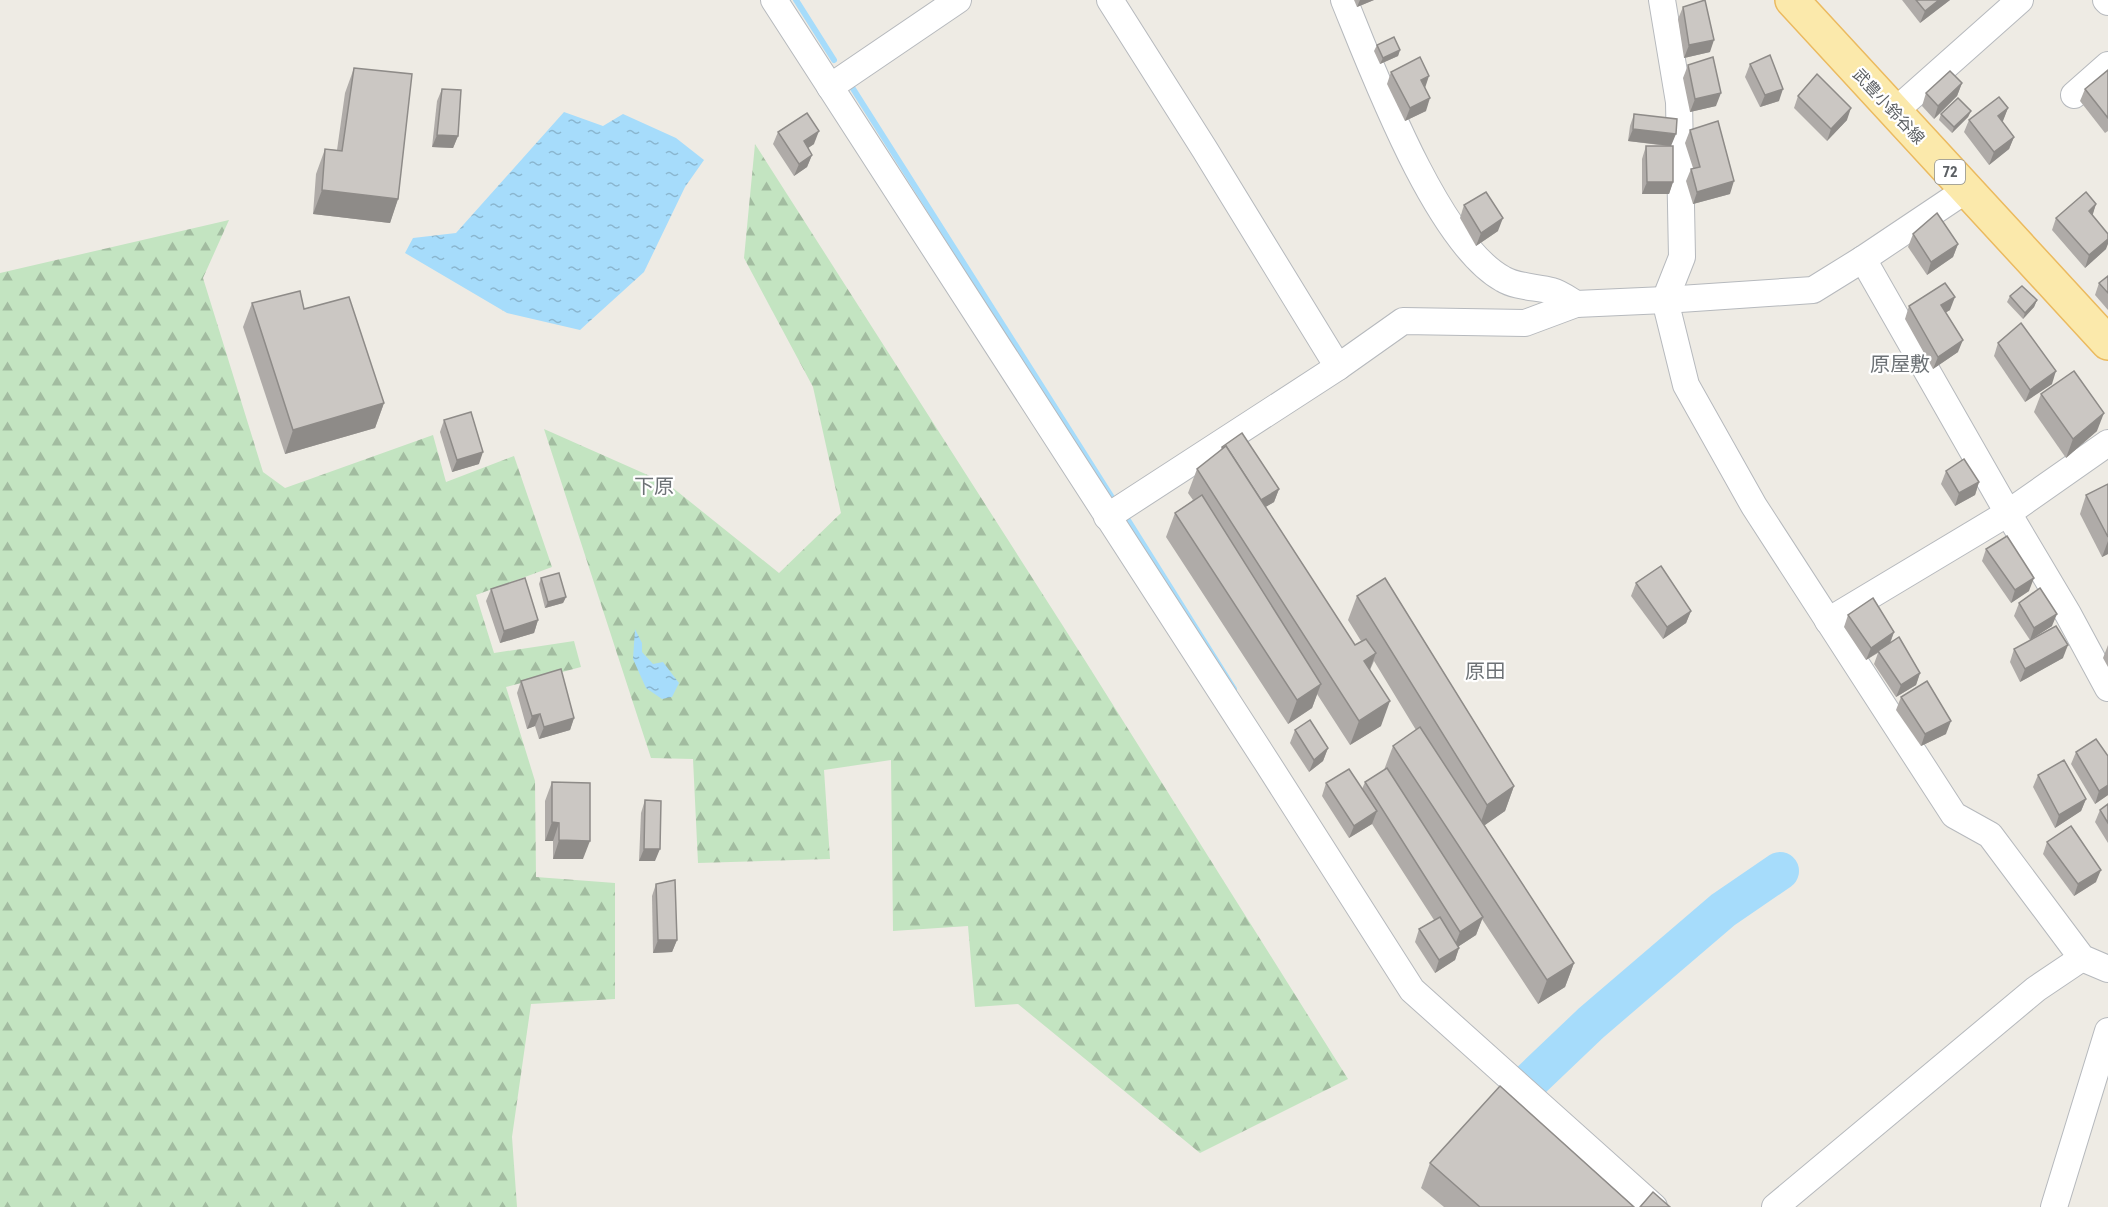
<svg xmlns="http://www.w3.org/2000/svg" width="2108" height="1207" font-family="'Roboto Condensed','Noto Sans JP',sans-serif">
<style>
.forest{fill:url(#forest-firs)}
.water{fill:url(#water-ripples)}
.lines{fill:none;stroke-linecap:round;stroke-linejoin:round}
.stream{stroke:#a6dcfb;stroke-width:6}
.river{stroke:#a6dcfb;stroke-width:38}
.minor-casing{stroke:#b6b9bd;stroke-width:28}
.primary-casing{stroke:#ebba5f;stroke-width:36}
.minor{stroke:#fff;stroke-width:26}
.primary{stroke:#fbe9ab;stroke-width:33}
.wall{fill:#afaba8}
.shaded-wall{fill:#8e8b88}
.building{fill:#cbc7c3;stroke:#8e8b88;stroke-width:1.5}
.labels{text-anchor:middle;stroke-width:4.5;stroke-linejoin:round;paint-order:stroke}
.shield{fill:#fff;stroke:#8d9092;stroke-width:1.5}
.shield-label{font-size:15px;font-weight:bold;fill:#5c6064}
.street-label{font-size:16px;fill:#5c6064;stroke:#fff}
.quarter-label{font-size:20px;fill:#6d7276;stroke:#fff}
</style>
<defs>
<pattern id="forest-firs" width="22" height="20" patternUnits="userSpaceOnUse" patternTransform="scale(1.5)"><rect width="22" height="20" fill="#c3e4c1"/><path d="M5 1l3.5 6h-7zM16 11l3.5 6h-7z" fill="#a2bca0"/></pattern>
<pattern id="water-ripples" width="26" height="14" patternUnits="userSpaceOnUse" patternTransform="scale(1.5)"><rect width="26" height="14" fill="#a6dcfb"/><path d="M2 4q2-2 4 0t4 0M15 11q2-2 4 0t4 0" fill="none" stroke="#8ab6cf"/></pattern>
</defs>
<rect width="100%" height="100%" fill="#eeebe4"/>
<g class="forest">
<path d="M755,144l331,518 262,417 -148,74 -182,-149 -43,3 -7,-81 -75,5 -2,-171 -67,10 6,89 -132,4 -5,-104 -42,-1 -107,-329 124,55 111,89 62,-60 -28,-126 -69,-129z"/>
<path d="M229,220l-26,58 60,194 22,16 148,-53 13,47 68,-26 38,111 -76,28 18,58 80,-12 7,26 -75,20 29,94 1,96 79,6v116l-84,5 -19,133 5,70h-517v-934z"/>
</g>
<g class="water">
<path d="M564,112l39,14 20,-12 53,24 28,22 -19,27 -41,85 -64,58 -73,-17 -102,-60 8,-15 43,-5z"/>
<path d="M635,629l7,14v9l11,12 10,-2 16,21 -7,14 -10,2 -16,-11 -13,-29z"/>
</g>
<g class="lines">
<g class="stream">
<path d="M796,0l38,60"/>
<path d="M850,84l263,415"/>
<path d="M1128,520l106,169"/>
</g>
<path class="river" d="M1527,1084l64,-61 132,-113 57,-39"/>
<defs>
<g id="minor">
<path d="M774,0l492,761 146,229 242,217"/>
<path d="M1110,0l95,150 133,217"/>
<path d="M1344,0c29,71 93,243 159,279 13,8 34,8 49,12 8,2 16,8 24,13"/>
<path d="M1662,0l17,102 3,155 -17,43 21,85 68,121 200,309 36,20 92,123 26,11"/>
<path d="M2106,0l2,2"/>
<path d="M830,87l128,-87"/>
<path d="M2074,95l34,-30"/>
<path d="M1894,112l126,-112"/>
<path d="M1863,259l145,254 60,101 40,74"/>
<path d="M1107,517l231,-150 65,-46 122,2 51,-19 89,-4 148,-10 50,-31 103,-69"/>
<path d="M1828,621l180,-108 100,-70"/>
<path d="M1775,1207l261,-218 46,-31"/>
<path d="M2054,1207l54,-176"/>
</g>
<path id="primary" d="M1792,0l316,343"/>
</defs>
<use href="#minor" class="minor-casing"/>
<use href="#primary" class="primary-casing"/>
<use href="#minor" class="minor"/>
<use href="#primary" class="primary"/>
</g>
<g class="wall">
<path d="M1354,0h20l-17,7z"/>
<path d="M1902,0h48l-30,23z"/>
<path d="M1683,7l27,45 -26,6 -6,-39z"/>
<path d="M1377,45l23,5 -2,6 -18,8 -6,-13z"/>
<path d="M1750,64l29,37 -19,6 -15,-30z"/>
<path d="M1688,65l28,41 -26,6 -7,-34z"/>
<path d="M354,68l44,131 -8,24 -77,-9 3,-40 9,-25 12,1 8,-57z"/>
<path d="M2108,70v61l-3,2 -25,-32 5,-12z"/>
<path d="M1391,72l34,16 1,23 -21,10 -18,-37z"/>
<path d="M1962,83l-5,13 -23,23 -12,-13 4,-13z"/>
<path d="M442,89l16,47 -5,12 -21,-1 5,-46z"/>
<path d="M1798,96l49,24 -20,21 -33,-33z"/>
<path d="M2008,108l-6,14 12,15 -5,12 -20,16 -25,-33 5,-12z"/>
<path d="M1971,111l-3,6 -16,16 -13,-13 2,-6z"/>
<path d="M1634,114l37,32 2,36 -4,12h-27v-35l4,-13h21l-39,-5 2,-15z"/>
<path d="M1690,130l40,64 -37,10 -7,-23 5,-12 2,-1 -8,-25z"/>
<path d="M778,132l36,12 -6,4 4,7 -5,12 -13,9 -21,-32z"/>
<path d="M2096,204l-4,11 14,34 -21,19 -33,-38 4,-12z"/>
<path d="M1464,205l34,26 -22,15 -16,-28z"/>
<path d="M1913,234l45,10 -5,13 -26,18 -19,-28z"/>
<path d="M2108,276v34l-13,-15 4,-12z"/>
<path d="M2010,296l27,4 -3,7 -11,12 -16,-17z"/>
<path d="M252,303l52,6 80,94 -9,25 -90,26 -42,-127z"/>
<path d="M1909,306l41,4 -5,3 13,39 -25,17 -28,-50z"/>
<path d="M1998,343l54,41 -27,18 -31,-46z"/>
<path d="M2041,394l56,37 -31,27 -32,-46z"/>
<path d="M444,420l35,44 -27,8 -12,-40z"/>
<path d="M1222,447l57,42 -5,13 -9,5 90,138 6,-4 -13,-21 9,-24 157,190 -9,25 -21,14 90,138 -9,24 -27,17 -56,-85 -6,16 -17,11v2l-4,12 -20,13 -20,-31 4,-13 15,-9 -62,-96 -23,14 -27,-42 4,-13 36,6 3,-7 19,-12 9,-24 23,-16 -42,-69 -4,9 11,56 -31,19 -33,-51 -5,14 -24,16 -122,-187 9,-24 18,-13 -5,-7 9,-24 23,-18z"/>
<path d="M1946,471l33,11 -4,13 -20,11 -14,-22z"/>
<path d="M2108,484v70l-6,3 -22,-43 6,-19z"/>
<path d="M1986,549l43,42 -18,12 -29,-42z"/>
<path d="M541,578l25,19 -3,6 -18,5 -6,-24z"/>
<path d="M1636,583l55,28 -5,12 -23,16 -32,-43z"/>
<path d="M491,589l47,31 -4,13 -34,10 -14,-42z"/>
<path d="M2019,603l33,23 -22,14 -16,-24z"/>
<path d="M1848,615l46,17 -4,12 30,29 -4,12 -20,12 -22,-33 4,-11 -12,7 -22,-33z"/>
<path d="M2108,645v22l-5,-9z"/>
<path d="M2014,649l49,9 -43,24 -10,-20z"/>
<path d="M521,681l53,37 -4,12 -31,9 -4,-13 -8,3 -10,-36z"/>
<path d="M1901,697l45,37 -25,12 -25,-36z"/>
<path d="M1295,730l33,18 -5,13 -14,11 -19,-29z"/>
<path d="M2076,752l32,43 -13,9 -24,-40z"/>
<path d="M2038,775l48,24 -5,12 -26,17 -22,-41z"/>
<path d="M552,782l31,77h-30v-18h-8v-40z"/>
<path d="M645,800l10,61h-16l2,-48z"/>
<path d="M2108,804v39l-13,-21 5,-12z"/>
<path d="M2047,842l49,40 -22,14 -31,-42z"/>
<path d="M656,884l21,56 -5,12 -19,1 -1,-57z"/>
<path d="M1430,1163l204,44h-190l-23,-19z"/>
</g>
<g class="shaded-wall">
<path d="M1360,0h14l-17,7z"/>
<path d="M1939,0h11l-30,23 5,-12z"/>
<path d="M1714,40l-4,12 -26,6 5,-13z"/>
<path d="M1400,50l-2,6 -18,8 3,-6z"/>
<path d="M1429,76l-4,12 -4,-8z"/>
<path d="M1962,83l-5,13 -23,23 4,-13z"/>
<path d="M1783,89l-4,12 -19,6 5,-12z"/>
<path d="M1721,93l-5,13 -26,6 5,-13z"/>
<path d="M1430,98l-4,13 -21,10 5,-13z"/>
<path d="M1851,108l-4,12 -20,21 4,-12z"/>
<path d="M2008,108l-5,13 -10,8 5,-13z"/>
<path d="M1971,111l-3,6 -16,16 2,-6z"/>
<path d="M1633,129l43,5 -5,12 -43,-5z"/>
<path d="M819,131l-5,13 -15,10 5,-13z"/>
<path d="M437,135l21,1 -5,12 -21,-1z"/>
<path d="M2014,137l-5,12 -20,16 5,-13z"/>
<path d="M812,155l-5,12 -13,9 5,-12z"/>
<path d="M1734,181l-4,13 -37,10 4,-12z"/>
<path d="M1647,182h26l-4,12h-27z"/>
<path d="M322,190l76,9 -8,24 -77,-9z"/>
<path d="M2096,204l-4,13 -3,-6z"/>
<path d="M1503,218l-5,13 -22,15 5,-13z"/>
<path d="M2108,239v5l-2,5 -21,19 4,-13z"/>
<path d="M1958,244l-5,13 -26,18 4,-13z"/>
<path d="M1955,297l-5,13 -14,8 5,-13z"/>
<path d="M2037,300l-3,7 -11,12 2,-6z"/>
<path d="M1963,340l-5,12 -25,17 5,-12z"/>
<path d="M2056,371l-4,13 -27,18 5,-12z"/>
<path d="M384,403l-9,25 -90,26 8,-24z"/>
<path d="M2104,413l-7,18 -31,27 7,-19z"/>
<path d="M483,452l-4,12 -27,8 5,-12z"/>
<path d="M1979,482l-4,13 -20,11 4,-13z"/>
<path d="M1279,489l-5,13 -20,12 5,-13z"/>
<path d="M2108,541v13l-6,3z"/>
<path d="M2034,578l-5,13 -18,12 4,-13z"/>
<path d="M566,597l-3,6 -18,5 3,-6z"/>
<path d="M1691,611l-5,12 -23,16 4,-12z"/>
<path d="M2057,614l-5,12 -22,14 4,-12z"/>
<path d="M538,620l-4,13 -34,10 4,-12z"/>
<path d="M1894,632l-5,13 -23,15 5,-12z"/>
<path d="M2068,645l-5,13 -43,24 5,-13z"/>
<path d="M1376,653l-9,24 -3,-16z"/>
<path d="M1920,673l-4,12 -20,12 5,-12z"/>
<path d="M1321,684l-9,24 -24,16 9,-24z"/>
<path d="M1390,701l-9,25 -31,19 9,-24z"/>
<path d="M540,714l-5,12 -8,3 5,-13z"/>
<path d="M574,718l-4,12 -31,9 5,-12z"/>
<path d="M1951,721l-5,13 -25,12 4,-12z"/>
<path d="M1328,748l-5,13 -14,11 5,-12z"/>
<path d="M2108,785v10l-13,9 4,-13z"/>
<path d="M1514,786l-9,25 -27,19 9,-25z"/>
<path d="M2086,799l-5,12 -26,17 4,-13z"/>
<path d="M1377,811l-5,13 -23,14 5,-12z"/>
<path d="M552,822l7,1 -6,18h-8z"/>
<path d="M559,840l31,1 -7,18h-30z"/>
<path d="M644,849h16l-5,12h-16z"/>
<path d="M2101,870l-5,12 -22,14 4,-12z"/>
<path d="M1483,917l-7,18 -23,15 7,-18z"/>
<path d="M658,940h19l-5,12 -19,1z"/>
<path d="M1459,948l-4,12 -20,13 4,-13z"/>
<path d="M1574,963l-9,24 -27,17 9,-24z"/>
</g>
<g class="building">
<path d="M1705,0l9,40 -25,5 -6,-38z"/>
<path d="M1916,0h23l-14,11z"/>
<path d="M1394,37l6,13 -17,8 -6,-13z"/>
<path d="M1770,55l13,34 -18,6 -15,-31z"/>
<path d="M1420,57l9,19 -8,4 9,18 -20,10 -19,-36z"/>
<path d="M1713,57l8,36 -26,6 -7,-34z"/>
<path d="M354,68l58,6 -14,125 -76,-9 3,-41 17,2z"/>
<path d="M2108,70v48l-23,-29z"/>
<path d="M1950,71l12,12 -24,23 -12,-13z"/>
<path d="M1817,74l34,34 -20,21 -33,-33z"/>
<path d="M442,89l19,1 -3,46 -21,-1z"/>
<path d="M1999,97l9,11 -10,8 16,21 -20,15 -25,-32z"/>
<path d="M1958,98l13,13 -17,16 -13,-13z"/>
<path d="M807,113l12,18 -15,10 8,14 -13,9 -21,-32z"/>
<path d="M1634,114l43,5 -1,15 -43,-5z"/>
<path d="M1718,121l16,60 -37,11 -6,-23 9,-2 -10,-37z"/>
<path d="M1646,146h27v36h-26z"/>
<path d="M1486,192l17,26 -22,15 -17,-28z"/>
<path d="M2086,192l10,12 -7,7 19,23v5l-19,16 -33,-37z"/>
<path d="M1937,213l21,31 -27,18 -18,-28z"/>
<path d="M2108,276v17l-9,-10z"/>
<path d="M1945,283l10,14 -14,8 22,35 -25,17 -29,-51z"/>
<path d="M2022,286l15,14 -12,13 -15,-17z"/>
<path d="M300,291l4,18 45,-12 35,106 -91,27 -41,-127z"/>
<path d="M2021,323l35,48 -26,19 -32,-47z"/>
<path d="M2074,371l30,42 -31,26 -32,-45z"/>
<path d="M471,412l12,40 -26,8 -13,-40z"/>
<path d="M1242,433l37,56 -18,11 -35,-54 -3,2 -1,-1z"/>
<path d="M1226,446l129,199 11,-6 10,14 -12,8 26,40 -31,20 -162,-252z"/>
<path d="M1964,459l15,23 -20,11 -13,-22z"/>
<path d="M2108,484v53l-22,-42z"/>
<path d="M1202,495l119,189 -24,16 -122,-187z"/>
<path d="M2007,536l27,42 -19,12 -29,-41z"/>
<path d="M1661,566l30,45 -24,16 -31,-44z"/>
<path d="M559,573l7,24 -18,5 -7,-24z"/>
<path d="M525,578l13,42 -34,11 -13,-42z"/>
<path d="M1385,578l129,208 -27,19 -130,-209z"/>
<path d="M2040,588l17,26 -23,14 -15,-25z"/>
<path d="M1873,598l21,34 -23,16 -23,-33z"/>
<path d="M2056,626l12,19 -43,24 -11,-20z"/>
<path d="M1899,637l21,36 -19,12 -23,-34z"/>
<path d="M561,669l13,49 -30,9 -4,-13 -8,2 -11,-35z"/>
<path d="M1927,681l24,40 -26,13 -24,-37z"/>
<path d="M1310,720l18,28 -14,12 -19,-30z"/>
<path d="M1420,727l154,236 -27,17 -154,-234z"/>
<path d="M2096,739l12,17v29l-9,6 -23,-39z"/>
<path d="M2064,760l22,39 -27,16 -21,-40z"/>
<path d="M1387,768l96,149 -23,15 -95,-150z"/>
<path d="M1349,769l28,42 -23,15 -28,-43z"/>
<path d="M552,782l38,1v58l-31,-1v-17l-7,-1z"/>
<path d="M645,800l16,1 -1,48h-16z"/>
<path d="M2108,804v19l-8,-13z"/>
<path d="M2071,826l30,44 -23,14 -31,-42z"/>
<path d="M675,880l2,60h-19l-2,-56z"/>
<path d="M1440,917l19,31 -20,12 -20,-31z"/>
<path d="M1500,1086l134,121h-154l-50,-44z"/>
<path d="M1653,1192l17,15h-30z"/>
</g>
<g class="labels">
<rect class="shield" x="1935" y="160" width="30" height="24" rx="4.5"/>
<g class="shield-label">
<text x="1950" y="177">72</text>
</g>
<g class="street-label">
<text transform="translate(1889 106) rotate(47)" y="6">武豊小鈴谷線</text>
</g>
<g class="quarter-label">
<text x="1900" y="371">原屋敷</text>
<text x="654" y="493">下原</text>
<text x="1485" y="678">原田</text>
</g>
</g>
</svg>
